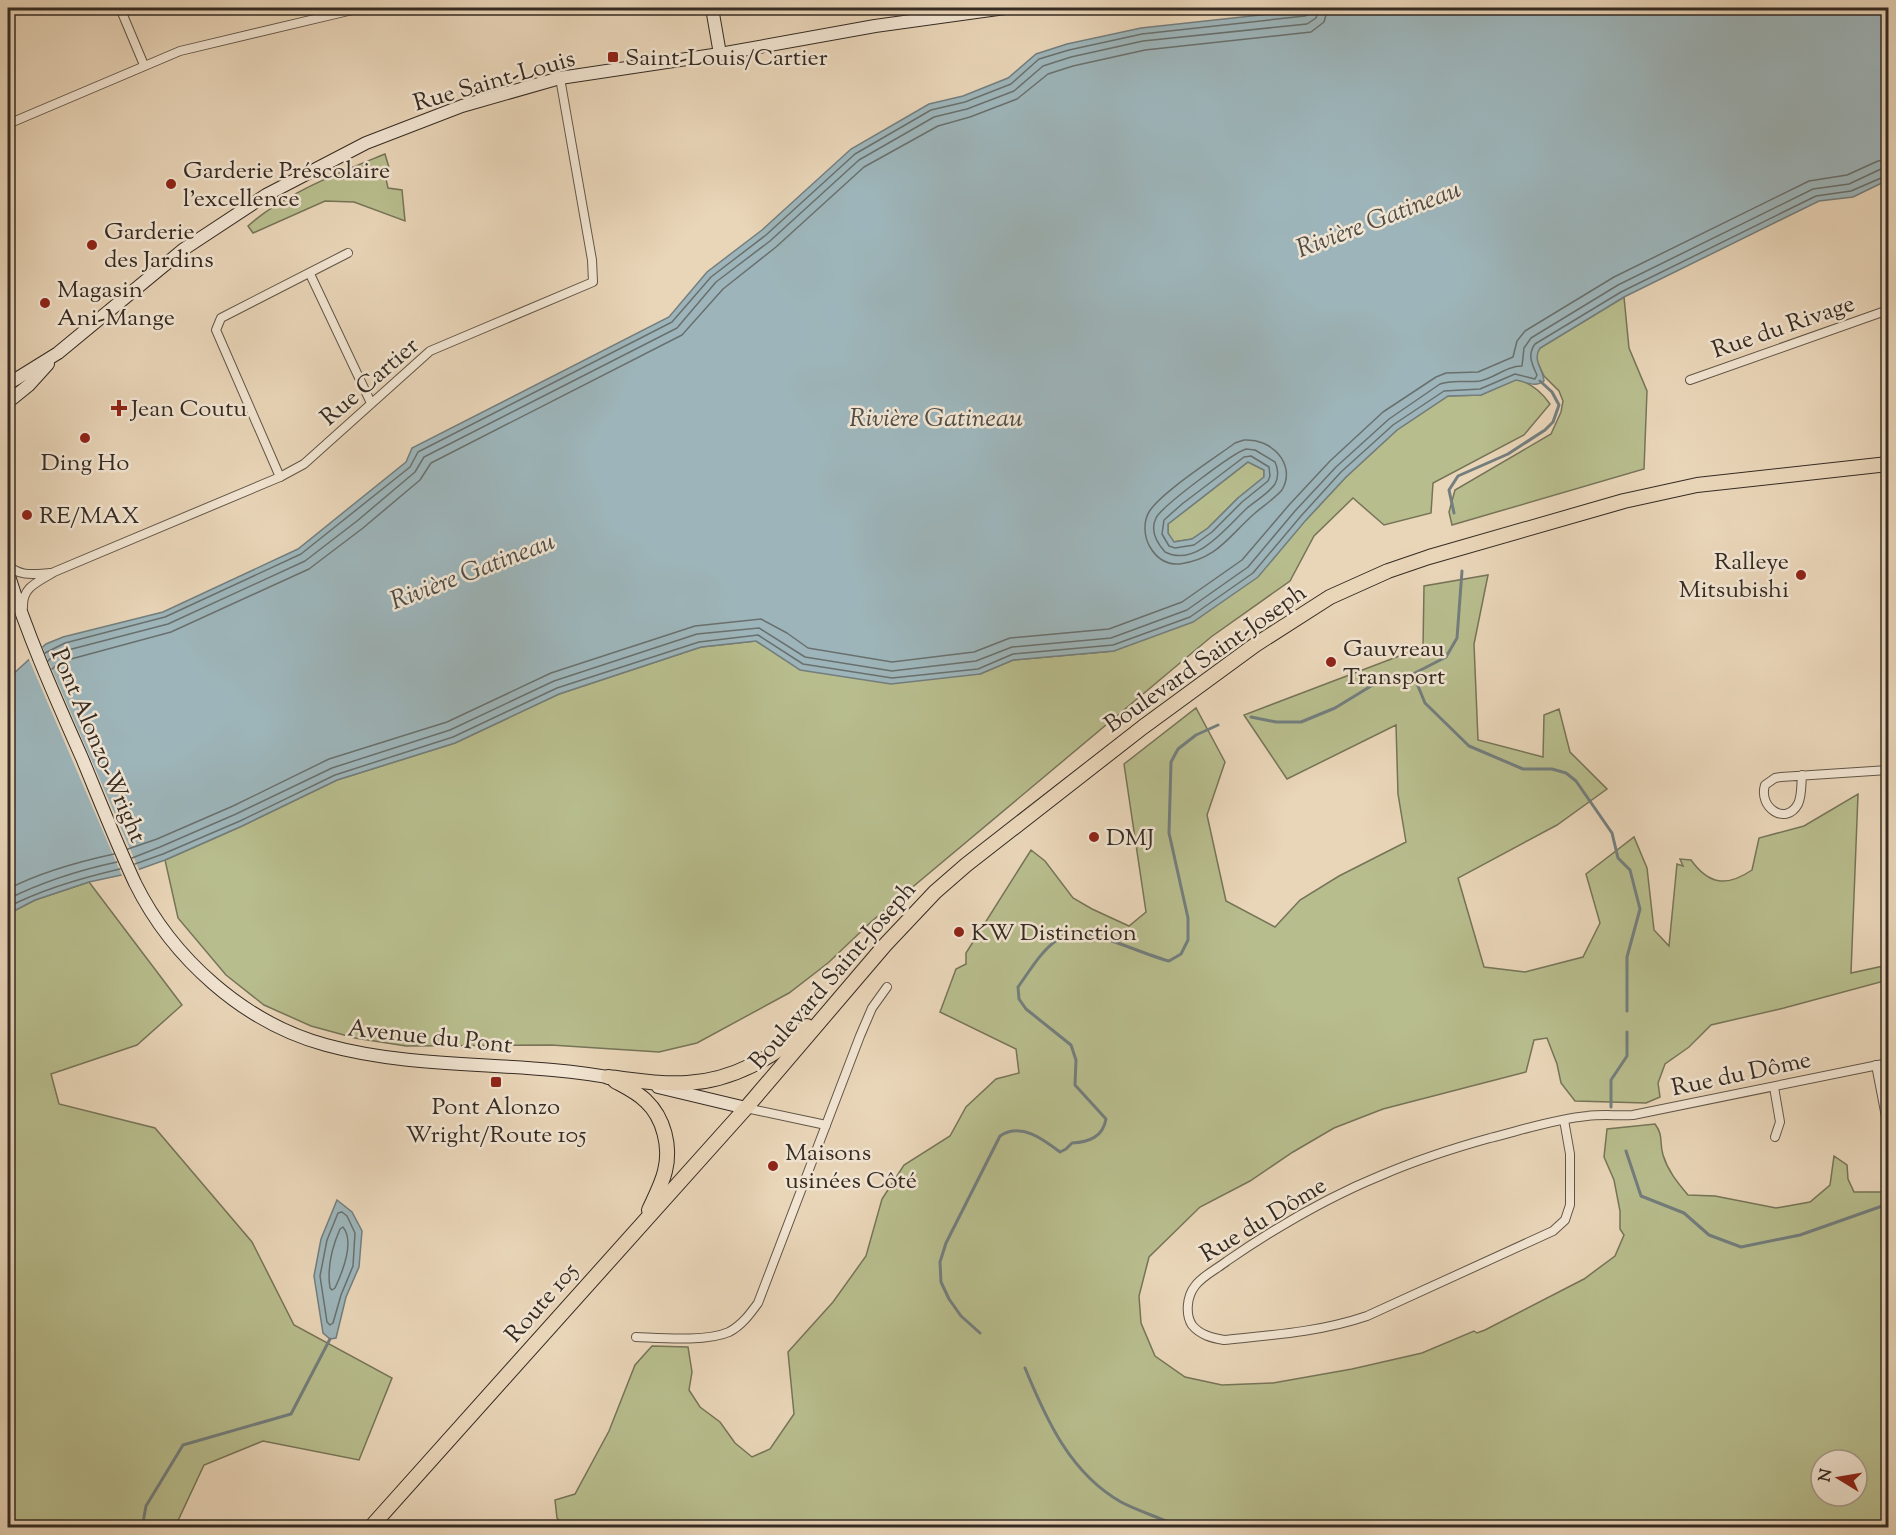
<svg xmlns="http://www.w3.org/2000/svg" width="1896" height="1535" font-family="'Sorts Mill Goudy',serif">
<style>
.green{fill:#b8bd8d;stroke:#767458;stroke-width:1.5;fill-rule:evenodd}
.water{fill:#9db5ba;stroke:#737e7e;stroke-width:1.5;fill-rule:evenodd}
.pier{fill:#e9d5b8}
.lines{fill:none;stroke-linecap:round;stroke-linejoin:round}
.shore{stroke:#69706e;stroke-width:1.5}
.stream{stroke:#737e7e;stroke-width:3}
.street-casing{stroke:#625648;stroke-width:10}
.secondary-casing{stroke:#352b23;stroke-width:14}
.primary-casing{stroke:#352b23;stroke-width:16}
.street{stroke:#f1e4d1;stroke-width:8}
.secondary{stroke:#f1e4d1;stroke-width:12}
.primary{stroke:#e9d5b8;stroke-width:14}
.poi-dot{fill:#8f2418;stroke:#f1e4d1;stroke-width:2}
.labels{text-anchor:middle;stroke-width:5;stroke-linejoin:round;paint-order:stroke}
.poi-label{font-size:24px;fill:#352b23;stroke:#f1e4d1;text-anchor:start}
.street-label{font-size:24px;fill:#352b23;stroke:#f1e4d1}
.water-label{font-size:26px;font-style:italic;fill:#4f4e49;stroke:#f1e4d1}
</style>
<rect width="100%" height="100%" fill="#e9d5b8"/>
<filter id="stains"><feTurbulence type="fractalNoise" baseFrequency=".00333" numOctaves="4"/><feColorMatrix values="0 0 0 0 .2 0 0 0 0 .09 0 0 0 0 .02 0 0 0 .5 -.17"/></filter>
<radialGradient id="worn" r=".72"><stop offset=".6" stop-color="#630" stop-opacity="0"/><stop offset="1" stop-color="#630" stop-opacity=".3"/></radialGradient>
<g class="green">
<path d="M385,154l5,17 -4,8 2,9 14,2 3,31 -51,-19 -29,-1 -72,32 -5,-7c35,-32 93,-54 137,-72z"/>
<path d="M1624,297l5,51 18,43 -3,78 -192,56 -3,-13 6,-22 96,-56 10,-22 2,-11 -4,-10 -15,-15 -7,-15v-9l3,-4z"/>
<path d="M1516,379c15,4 25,12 34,25l-26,31 -91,48 -2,30 -47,12 -31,-27 -39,38 -24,45 -79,56 -339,284 -44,42 -39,30 -92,50 -38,9 -108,-7 -145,1 -51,-8 -44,-12 -47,-21 -38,-30 -48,-57 -13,-58 77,-34 95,-46 118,-37 104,-49 142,-47 55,-6 28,18 196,15 33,-14 101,-9 192,-131 40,-43 51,-47 51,-34 33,-1z"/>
<path d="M1248,462l16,8v7l-26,21 -30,30 -16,11 -19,3 -5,-9v-9z"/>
<path d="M1488,575l-14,69 4,96 65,17 1,-42 15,-6 11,43 37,37 -50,36 -99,53 26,89 41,5 58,-15 17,-34 -14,-49 48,-37 13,31 7,62 15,16 8,-82 6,2 -3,-7 11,1c18,25 36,27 61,10l7,-32 45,-12 54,-32 -7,179 37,-8v15l-104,28 -73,17 -22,22 -24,17 -7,19 2,14 -14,6 -71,-2 -14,-18 -4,-19 -10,-26 -13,2 -8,32 -143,37 -49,19 -41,24 -43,29 -50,26 -51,50 -10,39 2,27 14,33 30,21 37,8 51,-2 79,-14 70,-16 52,-22 3,2 8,-3 99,-51 31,-23 9,-21 -4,-6v-18l-6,-31 -10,-23 3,-28 48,-5c9,12 4,18 8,31 5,16 14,27 25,40l27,1 61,12 34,-6 20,-17 4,-29 13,9 1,14 6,13h34v335h-1323l-8,-9 -2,-18 20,-6 34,-63 26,-66 17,-19 36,1 4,25 -3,18 11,17 20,15 15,21 17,14 18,-8 24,-35 -6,-62 45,-50 33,-46 16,-57 22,-34 46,-29 16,-29 30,-28 23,-6 -3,-24 -76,-37 16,-43 10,-5v-11l65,-103 14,11 28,37 19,11 37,17 17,-14 -22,-148 72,-56 29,54 -18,53 19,86 49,26 25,-27 39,-24 67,-34 -8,-48 -2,-69 -109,54 -43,-64 179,-68 1,-61zM1821,1460h36v36h-36z"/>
<path d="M89,882l93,123 -45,40 -86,29 8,30 96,24 97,114 42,83 98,53 -33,82 -96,-19 -59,24 -29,62h-167v-613l27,-14z"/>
</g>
<g class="water">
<path d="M1324,8h564v172l-35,17 -34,4 -195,96 -84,51c-8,12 3,21 4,33 -9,7 -17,1 -28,-1l-35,15 -33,1 -51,34 -51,47 -40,43 -48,57 -65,45 -79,29 -101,9 -33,14 -89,10 -91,-14 -44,-29 -55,6 -142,47 -104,49 -118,37 -95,46 -77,34 -39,14 -37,8 -54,18 -27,14v-238l4,-1 34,-31 17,-7 100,-25 135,-63 108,-87 6,-14 257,-131 38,-45 55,-42 89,-81 78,-45 34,-8 45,-18 28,-24 31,-10 74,-16zM1248,462l16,8v7l-26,21 -30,30 -16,11 -18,3 -6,-9v-9z"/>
<path d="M337,1200l15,12 10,19 -3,36 -13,30 -10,41 -6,1 -7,-6 -9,-57 7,-37z"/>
</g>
<path class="pier" d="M41,644l99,228 -17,6 -95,-221z"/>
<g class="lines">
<g class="shore">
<path d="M1244,440c27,-2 53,24 38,50 -8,9 -19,16 -28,24 -26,23 -37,45 -74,50 -14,1 -23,-5 -30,-17 -6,-10 -7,-25 -1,-35 11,-19 66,-54 86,-69z"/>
<path d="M1246,449l9,1 20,12c3,6 4,15 0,22 -7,10 -20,17 -29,25 -19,18 -50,59 -81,43 -8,-9 -15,-22 -9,-34 6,-12 77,-65 90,-69z"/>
<path d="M1251,456l18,11 1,9 -2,5 -26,21 -30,30 -18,13 -19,3 -6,-2 -7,-12 2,-14 18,-16 62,-47z"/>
<path d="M45,653l20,-10 100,-26 136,-63 109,-87 8,-15 254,-130 39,-45 55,-42 89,-81 76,-44 34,-8 46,-18 28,-25 30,-9 73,-16 163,-18 6,-3 1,-5"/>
<path d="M48,661l5,-5 15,-6 100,-26 137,-63 52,-40 58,-49 9,-15 253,-129 39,-46 54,-41 89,-81 75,-43 33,-8 47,-18 29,-25 28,-9 72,-16 164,-17 9,-6 3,-10"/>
<path d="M52,669l6,-5 13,-5 100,-27 138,-63 54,-41 57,-48 11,-17 251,-128 41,-46 53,-42 88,-80 74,-41 32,-9 47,-18 31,-25 25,-8 72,-16 166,-18 13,-10 4,-14"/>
<path d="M128,849l29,-10 76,-33 96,-47 118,-37 104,-49 144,-47 66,-7 26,14 21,15 84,14 82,-10 36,-14 99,-9 73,-27 60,-42 47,-55 41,-44 53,-49 53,-35 10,-4 32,-1 35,-15 4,-16 8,-10 89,-54 195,-96 38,-6 31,-14 10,-2"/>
<path d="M132,858l28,-11 76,-33 96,-46 118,-38 104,-49 143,-47 62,-6 46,29 87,14 84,-10 36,-14 99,-9 76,-28 61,-43 47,-56 41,-44 53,-48 51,-35c13,-5 27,-1 40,-3 15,-3 26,-15 42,-15l2,-18 7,-10 87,-53 195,-96 36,-5 32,-15 7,-1"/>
<path d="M135,864l28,-10 77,-33 95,-46 118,-38 104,-49 142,-46 59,-7 45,29 89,14 86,-9 35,-15 100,-9 77,-28 63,-44 48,-57 40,-44 52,-47 51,-34 36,-2 35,-15 20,5 2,-4c-5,-11 -10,-20 -2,-31l86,-52 195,-96 35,-5 37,-16"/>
<path d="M8,889c33,-17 69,-27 106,-35"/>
<path d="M8,899c34,-17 72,-29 109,-37"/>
<path d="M8,907c35,-18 73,-29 112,-38"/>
<path d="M342,1212l5,4 8,17 -2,33 -12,29 -8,28 -3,2 -3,-3 -7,-46 7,-36 11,-27z"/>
<path d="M343,1227c12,15 -1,46 -8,61l-3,2 -2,-2c-3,-20 2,-41 10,-59z"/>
</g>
<g class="stream">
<path d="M1454,513l-5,-23 9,-14 50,-22 37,-24 8,-8 6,-17 -7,-13 -12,-11"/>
<path d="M1413,674l12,29 44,43 54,23h29l14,4 10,8 36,52 6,25 12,12 10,39 -13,48v54"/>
<path d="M1251,717l25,5h25l34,-14 41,-25 37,-9 33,-17 11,-19 5,-67"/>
<path d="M1611,1107v-27l16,-24v-24"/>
<path d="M1626,1151l15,45 43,17 25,22 32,12 59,-12 88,-31"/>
<path d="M980,1333l-19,-17 -12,-17 -8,-17 -1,-20 6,-19 54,-107c21,-14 43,3 60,16l6,-3 6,-6c17,-1 31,-6 34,-24l-31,-34 1,-25 -5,-15 -45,-36 -7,-10 -1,-12c11,-15 23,-36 39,-47 4,-3 13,-7 18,-7 17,-3 73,23 94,28l12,-7 7,-14v-22l-19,-85 2,-71 7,-13 18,-14 22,-10"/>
<path d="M1025,1368c21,51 45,105 96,134 19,10 41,16 60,26"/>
<path d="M142,1528l4,-22 37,-61 108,-31 39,-75"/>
</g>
<defs>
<g id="street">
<path d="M120,8l24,57"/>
<path d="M8,124l172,-73 181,-43"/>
<path d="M310,274l61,129"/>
<path d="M1690,380l198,-70"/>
<path d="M280,477l-64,-147 5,-12 127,-65"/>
<path d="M8,565c11,12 27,9 42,8"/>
<path d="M23,607c-1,-20 15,-25 31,-35l226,-95 24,-13 126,-113 163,-69 -1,-22 -32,-182"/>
<path d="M1802,775c-1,10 0,21 -4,29 -12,22 -40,4 -33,-19l10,-7 6,-1 107,-7"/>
<path d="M1876,1065l12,62"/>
<path d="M1774,1087l6,35 -5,15"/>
<path d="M746,1108l80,17"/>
<path d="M1564,1120l6,34v51l-5,15 -12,11 -186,85c-47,16 -94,19 -143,24 -12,-2 -24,-5 -32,-15 -7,-11 -5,-29 3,-39 7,-10 22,-17 32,-25 48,-33 101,-64 155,-86 35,-15 72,-27 108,-37 32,-8 65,-19 97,-22 16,-2 31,0 46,-1l255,-52"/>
<path d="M636,1337c25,1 70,5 93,-5 13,-7 21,-18 29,-29l102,-267 12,-28 15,-21"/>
</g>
<g id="secondary">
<path d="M712,8l8,46"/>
<path d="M8,384l50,-31 126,-104 82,-54 100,-52 96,-37 98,-28 160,-24 155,-28 130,-18"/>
<path d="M8,402l21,-17 19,-21"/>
<path d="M8,573c20,64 47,124 74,185 17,41 34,84 53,125 37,75 109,140 191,162 94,26 196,15 292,34"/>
<path d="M658,1087l88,21"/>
</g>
<g id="primary">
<path d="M608,1077c26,3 53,8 79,6 44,-2 89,-26 120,-57"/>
<path d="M615,1081c11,6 22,11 31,20 18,17 25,46 19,70 -3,13 -10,26 -16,39"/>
<path d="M370,1528l376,-420 139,-163 50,-53 31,-27 177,-138 112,-82 75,-48 58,-26 41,-14 195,-56 73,-16 191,-21"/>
</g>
</defs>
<use href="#street" class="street-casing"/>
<use href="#secondary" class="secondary-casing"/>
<use href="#primary" class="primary-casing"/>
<use href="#street" class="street"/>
<use href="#secondary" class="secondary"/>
<use href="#primary" class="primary"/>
</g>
<g class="poi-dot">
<rect x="607" y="51" width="12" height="12" rx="3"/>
<circle cx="171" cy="184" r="6"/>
<circle cx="92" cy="245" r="6"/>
<circle cx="45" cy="303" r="6"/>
<path d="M116 399h6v6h6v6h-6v6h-6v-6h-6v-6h6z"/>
<circle cx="85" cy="438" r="6"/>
<circle cx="27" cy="515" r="6"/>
<circle cx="1801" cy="575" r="6"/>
<circle cx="1331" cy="662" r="6"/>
<circle cx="1094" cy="837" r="6"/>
<circle cx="959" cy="932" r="6"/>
<rect x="490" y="1076" width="12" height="12" rx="3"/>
<circle cx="773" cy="1166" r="6"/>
</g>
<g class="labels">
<g class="poi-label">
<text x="625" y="65">Saint-Louis/Cartier</text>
<text x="183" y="178">Garderie Préscolaire<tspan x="183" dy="28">l'excellence</tspan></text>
<text x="104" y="239">Garderie<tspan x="104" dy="28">des Jardins</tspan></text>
<text x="57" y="297">Magasin<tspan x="57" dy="28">Ani-Mange</tspan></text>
<text x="131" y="416">Jean Coutu</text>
<text x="85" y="470" text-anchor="middle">Ding Ho</text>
<text x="39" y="523">RE/MAX</text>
<text x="1789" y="569" text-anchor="end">Ralleye<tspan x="1789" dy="28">Mitsubishi</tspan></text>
<text x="1343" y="656">Gauvreau<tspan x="1343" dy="28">Transport</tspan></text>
<text x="1106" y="845">DMJ</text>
<text x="971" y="940">KW Distinction</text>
<text x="496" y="1114" text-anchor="middle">Pont Alonzo<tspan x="496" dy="28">Wright/Route 105</tspan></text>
<text x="785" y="1160">Maisons<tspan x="785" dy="28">usinées Côté</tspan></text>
</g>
<g class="street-label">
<text transform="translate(494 80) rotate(-16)" y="8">Rue Saint-Louis</text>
<text transform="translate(1783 326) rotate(-19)" y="8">Rue du Rivage</text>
<text transform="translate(369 381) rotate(-41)" y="8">Rue Cartier</text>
<text transform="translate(1205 658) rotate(-35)" y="8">Boulevard Saint-Joseph</text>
<text transform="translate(99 745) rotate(67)" y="8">Pont Alonzo-Wright</text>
<text transform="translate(832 975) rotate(-49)" y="8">Boulevard Saint-Joseph</text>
<text transform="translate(430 1036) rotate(6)" y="8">Avenue du Pont</text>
<text transform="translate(1741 1073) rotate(-12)" y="8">Rue du Dôme</text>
<text transform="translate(1263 1219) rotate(-31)" y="8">Rue du Dôme</text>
<text transform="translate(541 1302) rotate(-49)" y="8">Route 105</text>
</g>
<g class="water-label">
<text transform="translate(1378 218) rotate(-21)" y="9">Rivière Gatineau</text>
<text x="936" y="426">Rivière Gatineau</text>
<text transform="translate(472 570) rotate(-21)" y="9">Rivière Gatineau</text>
</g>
</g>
<rect width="1896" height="1535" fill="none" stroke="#e9d5b8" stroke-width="30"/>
<rect x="9" y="9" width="1878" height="1517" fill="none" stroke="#352b23" stroke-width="3"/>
<rect x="15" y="15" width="1866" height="1505" fill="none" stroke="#352b23" stroke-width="1.5"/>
<g transform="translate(1839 1478) rotate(281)"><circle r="28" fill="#f1e4d1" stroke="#a69a8b" stroke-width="1.5"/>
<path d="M0-4.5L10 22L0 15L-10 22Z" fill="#8f2418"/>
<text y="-9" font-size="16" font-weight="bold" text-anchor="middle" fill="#352b23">N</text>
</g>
<rect width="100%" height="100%" filter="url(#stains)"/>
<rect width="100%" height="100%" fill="url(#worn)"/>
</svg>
